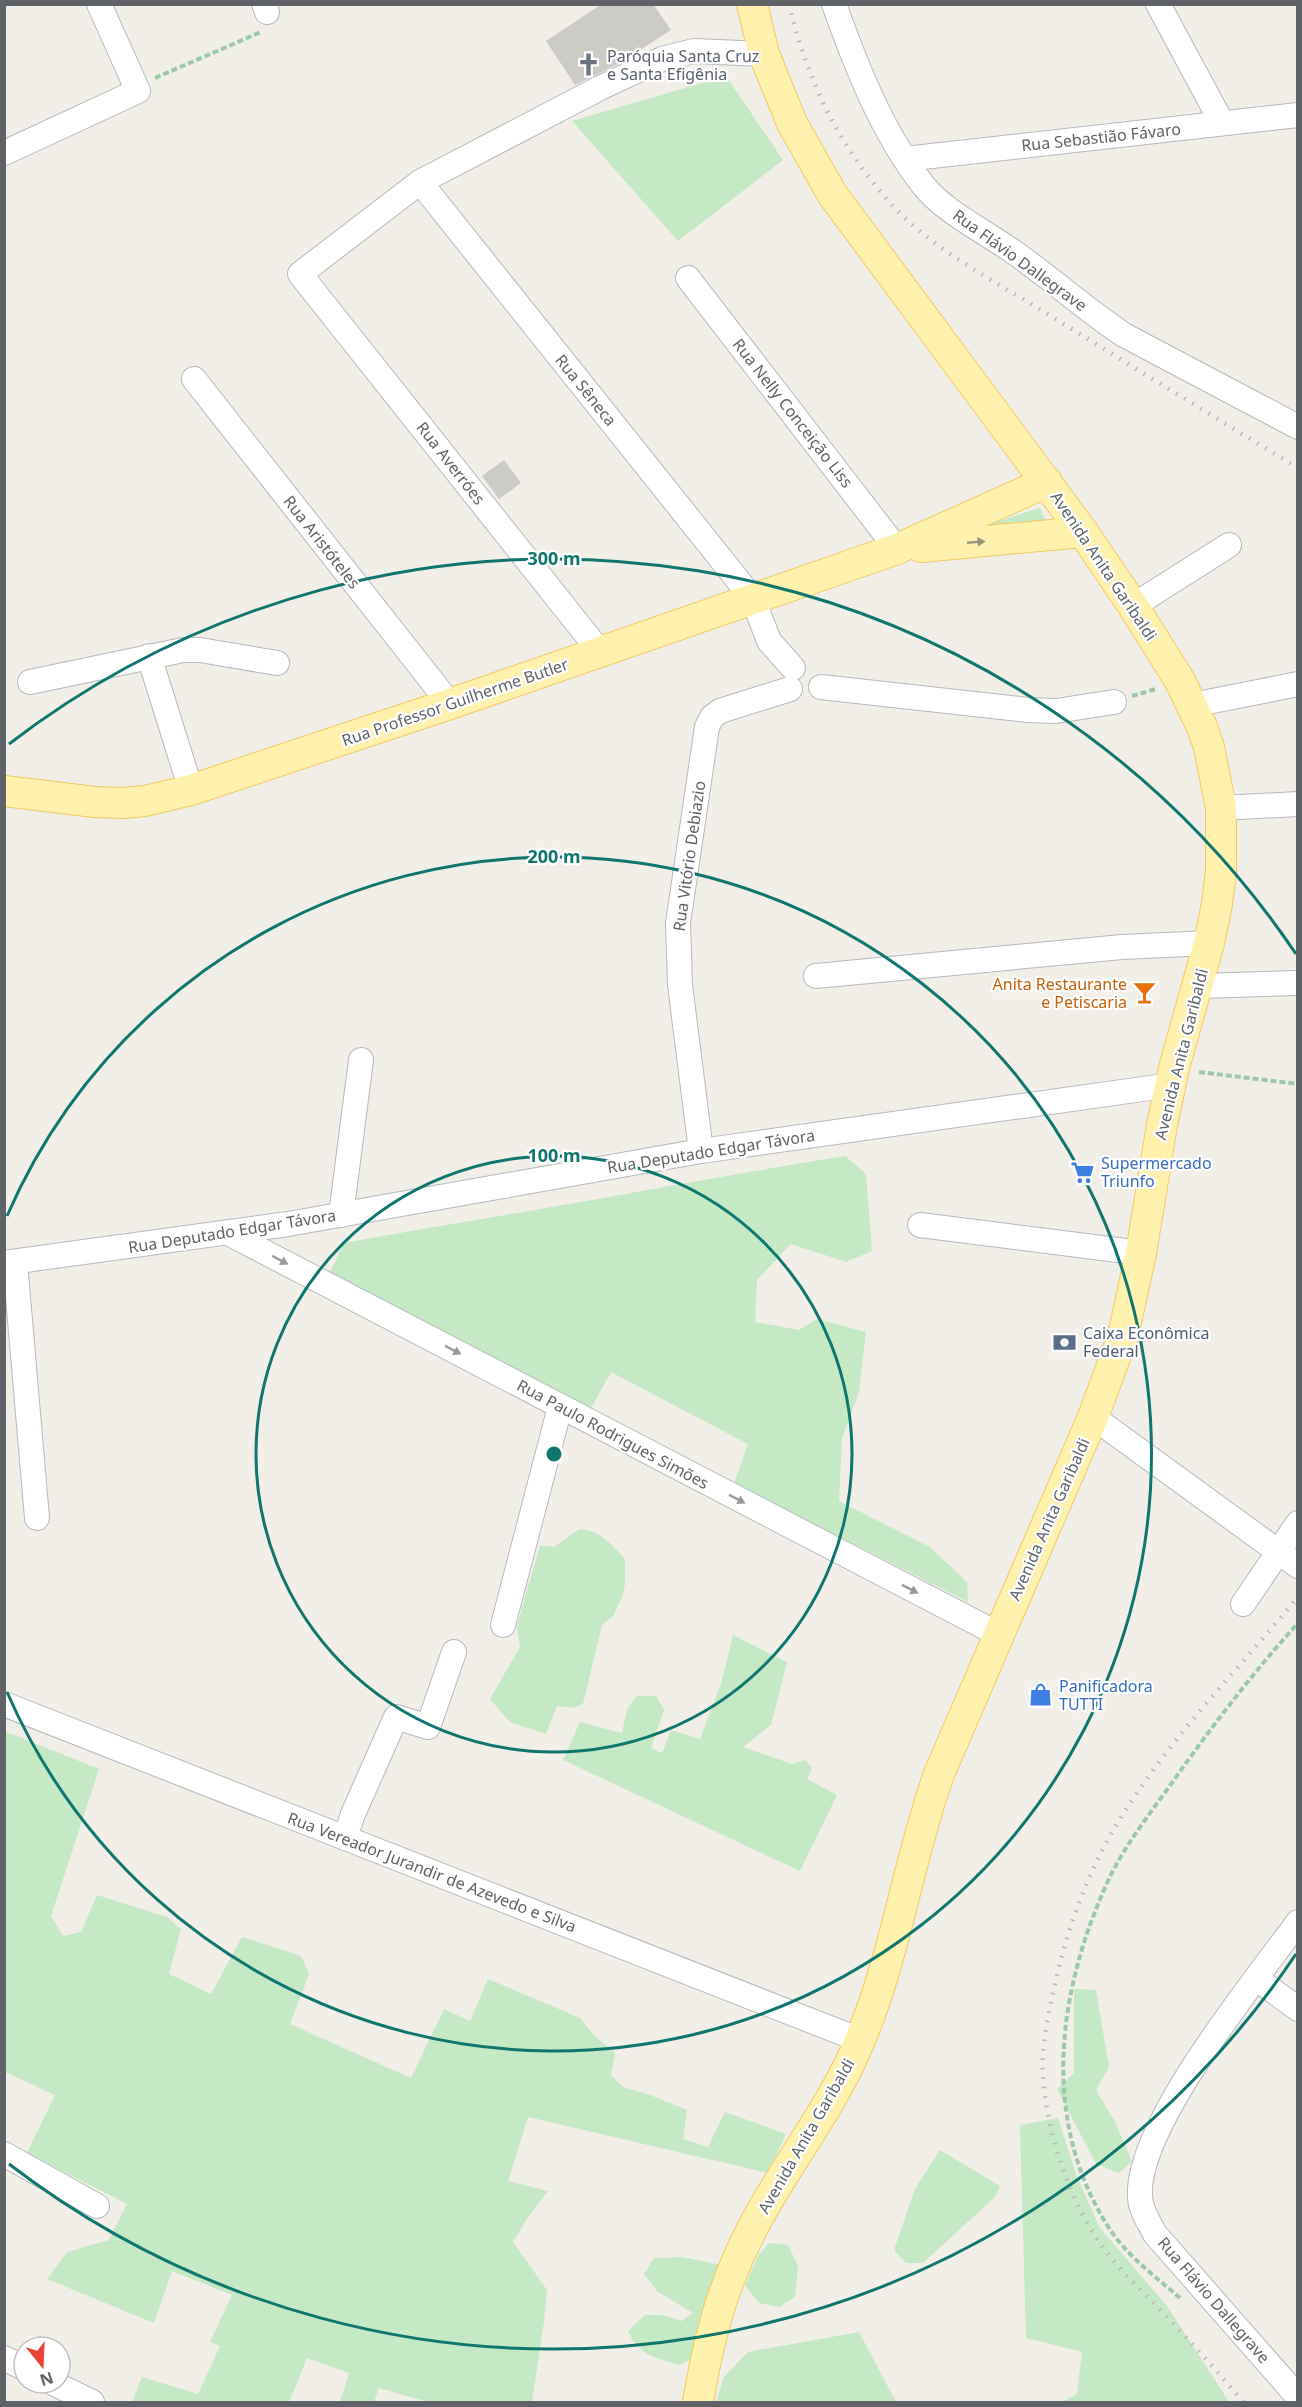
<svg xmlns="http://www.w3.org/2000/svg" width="1302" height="2407" font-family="'Noto Sans',sans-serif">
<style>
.green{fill:#c5e8c5}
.building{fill:#cccac5}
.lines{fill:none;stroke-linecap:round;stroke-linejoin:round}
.minor-casing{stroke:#b5b8bc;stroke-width:26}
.major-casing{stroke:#f2c960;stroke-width:32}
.path{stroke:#9cc7a9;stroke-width:4;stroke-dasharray:6 3;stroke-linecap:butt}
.minor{stroke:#fff;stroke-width:24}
.major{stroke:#fff2af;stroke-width:30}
.rail{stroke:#b6b7b8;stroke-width:4.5;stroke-dasharray:1.5 8;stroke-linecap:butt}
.oneway{fill:#979581}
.oneway2{fill:#979a9d}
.ring{fill:none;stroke:#0f766e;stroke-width:3}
.labels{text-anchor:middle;stroke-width:4.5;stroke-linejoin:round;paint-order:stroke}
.worship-label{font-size:16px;fill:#5b616d;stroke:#fff;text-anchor:start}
.street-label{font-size:16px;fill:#5f6368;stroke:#fff}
.food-label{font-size:16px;fill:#c56008;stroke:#fff;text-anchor:end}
.shop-label{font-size:16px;fill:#366cbe;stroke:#fff;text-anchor:start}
.service-label{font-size:16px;fill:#4e5e75;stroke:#fff;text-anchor:start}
.centre{fill:#0f766e;stroke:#fff;stroke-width:3}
.ring-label{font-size:18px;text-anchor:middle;font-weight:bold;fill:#0f766e;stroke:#fff;stroke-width:4.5;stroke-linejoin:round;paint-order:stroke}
</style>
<rect width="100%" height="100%" fill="#f1efe8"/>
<g class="green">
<path d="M726,76l57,84 -105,81 -106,-120z"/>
<path d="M1040,508l8,19 -97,9z"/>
<path d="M845,1156l21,18 6,77 -26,11 -55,-18 -34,36 -2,42 44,8 18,-11 49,13 -7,60 -17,46 -3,63 91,46 37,35 1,20 -234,-119 14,-39 -137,-72 -21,38 -261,-136 15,-31c79,-15 158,-27 237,-41 88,-16 176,-32 264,-46z"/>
<path d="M579,1529c21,1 32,15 46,30v25l-3,13 -9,19 -11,9 -19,79 -9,4 -17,-2 -11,28 -36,-12 -20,-23 30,-52 -3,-21 23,-81 14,2z"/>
<path d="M733,1635l54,27 -16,63 -28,22 49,17 13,-4 7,8 -5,11 30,16 -37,76 -237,-111 17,-38 42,11 5,-23 9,-14h20l8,14 -13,38 11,5 9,-23 29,9 21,-55z"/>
<path d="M4,1731l95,38 -48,147 12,20 18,-4 16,-37 70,22 14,12 -12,45 42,20 31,-57 59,19 8,18 -19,50 121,54 33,-69 26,12 18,-42 92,39 14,17 21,18 -4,22 12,12 27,8 37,15 -4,29 25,8 17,-35 61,22 -18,39 -240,-56 -20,64 40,10 -20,26 -15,25 34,48 -3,32 -12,80h-104l-49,-14 -5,14h-34l9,-29 -42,-15 -18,44h-157l10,-25 56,17 22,-48 -10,-4 22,-47 -60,-24 -18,52 -107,-44 20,-27 42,-12 18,-36 -100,-51 28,-58 -50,-23z"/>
<path d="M1074,1989l22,1 13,77 -13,23 19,32 17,40 -13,11 -23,-9 -39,-75 17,-16z"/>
<path d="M1058,2118l19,59 23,51 67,78 62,96h-166l14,-8 5,-42 -56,-14 -6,-213z"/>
<path d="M940,2150l60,36 -5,11 -72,66h-17l-12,-13 21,-61z"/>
<path d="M769,2243l19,2 10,21 -3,31 -16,10 -20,-4 -14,-17 13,-30z"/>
<path d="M682,2257l39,8 -31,95 -11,5c-24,-7 -40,-10 -51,-34l17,-16h17l20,6 11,-8 -36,-22 -13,-17 10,-16z"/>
<path d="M859,2332l37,70h-180l8,-25 24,-25z"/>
</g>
<g class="building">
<path d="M602,4h51l18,26 -51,33 -45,22 -29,-44z"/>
<path d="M504,460l17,23 -22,16 -17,-23z"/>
</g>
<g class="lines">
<defs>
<g id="minor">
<path d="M264,4l3,8"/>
<path d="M834,4c22,62 48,128 89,181 21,27 63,47 92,68 37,26 71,57 109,82l174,92"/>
<path d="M1158,4l64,119"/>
<path d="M4,153l134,-62 -39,-87"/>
<path d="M905,159l393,-44"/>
<path d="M420,182l333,417 16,42 24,27"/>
<path d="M688,278l209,271"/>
<path d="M194,379l256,325"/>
<path d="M1133,606l96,-61"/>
<path d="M601,653l-301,-379 120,-92 180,-94 62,-29 32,-8 70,3"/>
<path d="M149,656l42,134"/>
<path d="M30,682l153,-32h17l77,13"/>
<path d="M821,687l207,23 28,1 58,-9"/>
<path d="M1192,705l106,-21"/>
<path d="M1221,808l77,-4"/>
<path d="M816,976l306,-29 87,-4"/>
<path d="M1198,986l100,-3"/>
<path d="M701,1151l-21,-166 -2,-62 29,-196 5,-10 8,-6 70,-22"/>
<path d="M341,1215l20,-155"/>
<path d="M920,1225l221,28"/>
<path d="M228,1233l770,401"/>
<path d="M15,1262l22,256"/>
<path d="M4,1263l284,-39 413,-73 470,-66"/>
<path d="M1093,1417l205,149"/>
<path d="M1243,1604l55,-81"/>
<path d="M503,1625l57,-218"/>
<path d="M4,1704l856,336"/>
<path d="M345,1838l8,-24 43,-97 32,10 26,-75"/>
<path d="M1298,1922c-43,59 -162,204 -158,274 0,14 9,26 15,38l143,163"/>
<path d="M1257,1979l41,30"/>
<path d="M4,2154l93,52"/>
<path d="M4,2358l20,10"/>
<path d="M53,2383l39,19"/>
</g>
<g id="major">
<path d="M921,547l162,-15"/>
<path d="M4,791l91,11 27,1 23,-2 46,-11 259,-86 447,-155 150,-67"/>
<path d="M698,2402c12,-71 27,-125 62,-188 33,-59 75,-112 100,-174 36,-86 48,-179 79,-266l154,-357 30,-81 18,-83 21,-128 12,-57 35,-125 8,-39 4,-33v-63l-12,-61 -7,-20 -22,-46 -47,-75 -50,-74 -251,-338 -40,-71 -16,-39 -12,-30 -12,-50"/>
</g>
</defs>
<use href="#minor" class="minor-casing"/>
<use href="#major" class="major-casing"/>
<g class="path">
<path d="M155,78l106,-46"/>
<path d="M1132,696l24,-7"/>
<path d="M1199,1072l99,12"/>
<path d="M1180,2298c-24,-21 -53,-42 -71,-70 -67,-104 -53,-229 -5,-338 16,-38 41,-70 65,-103 40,-57 82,-112 129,-164"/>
</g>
<use href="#minor" class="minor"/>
<use href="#major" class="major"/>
<g class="rail">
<path d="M789,4c17,72 47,137 96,193 42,50 106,82 161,116 84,52 168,104 252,155"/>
<path d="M1243,2402c-28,-34 -58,-66 -89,-99 -20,-20 -41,-40 -57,-64 -30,-46 -50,-107 -54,-162 -2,-25 3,-50 8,-75 14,-69 37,-135 76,-194 49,-76 113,-141 171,-211"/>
</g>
</g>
<defs><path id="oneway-solid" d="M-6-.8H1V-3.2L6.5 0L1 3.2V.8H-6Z" transform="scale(1.5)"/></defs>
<use class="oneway" href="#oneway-solid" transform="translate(976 542) rotate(-5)"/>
<g class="oneway2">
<use href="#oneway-solid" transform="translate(280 1260) rotate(28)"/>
<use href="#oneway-solid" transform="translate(453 1350) rotate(28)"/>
<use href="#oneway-solid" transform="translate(737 1499) rotate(27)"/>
<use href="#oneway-solid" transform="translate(910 1589) rotate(27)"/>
</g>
<g class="ring">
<circle cx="554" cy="1454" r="298"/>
<path d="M7 1216A597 597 0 1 1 7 1692"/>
<path d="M1296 1954A895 895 0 0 1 9 2164M9 744A895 895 0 0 1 1296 954"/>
</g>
<defs>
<symbol id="church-bare" viewBox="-9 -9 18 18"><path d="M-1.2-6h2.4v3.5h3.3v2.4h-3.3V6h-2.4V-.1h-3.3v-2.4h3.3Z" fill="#6b7280" stroke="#fff" stroke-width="2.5" paint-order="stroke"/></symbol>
<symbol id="bar-bare" viewBox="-9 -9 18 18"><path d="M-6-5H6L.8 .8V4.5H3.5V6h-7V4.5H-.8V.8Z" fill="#e8710a" stroke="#fff" stroke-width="2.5" paint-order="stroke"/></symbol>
<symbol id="supermarket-bare" viewBox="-9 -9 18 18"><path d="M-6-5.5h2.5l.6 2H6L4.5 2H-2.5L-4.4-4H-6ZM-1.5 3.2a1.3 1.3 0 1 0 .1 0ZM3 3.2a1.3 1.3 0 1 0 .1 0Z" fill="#3f7fe0" stroke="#fff" stroke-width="2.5" paint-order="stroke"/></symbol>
<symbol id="bank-bare" viewBox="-9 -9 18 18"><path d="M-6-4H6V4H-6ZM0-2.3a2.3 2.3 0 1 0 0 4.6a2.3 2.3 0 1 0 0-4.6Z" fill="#5c6f8a" stroke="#fff" stroke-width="2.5" paint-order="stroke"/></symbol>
<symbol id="shop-bare" viewBox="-9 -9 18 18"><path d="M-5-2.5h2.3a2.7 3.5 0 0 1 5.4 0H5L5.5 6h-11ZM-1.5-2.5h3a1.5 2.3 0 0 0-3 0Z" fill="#3f7fe0" stroke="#fff" stroke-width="2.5" paint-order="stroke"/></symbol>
</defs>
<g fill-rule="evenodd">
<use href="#church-bare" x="572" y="48" width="33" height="33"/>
<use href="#bar-bare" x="1128" y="976" width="33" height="33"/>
<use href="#supermarket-bare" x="1066" y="1156" width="33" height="33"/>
<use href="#bank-bare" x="1048" y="1326" width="33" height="33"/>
<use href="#shop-bare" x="1024" y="1678" width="33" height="33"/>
</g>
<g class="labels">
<g class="worship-label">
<text x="607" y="62">Paróquia Santa Cruz<tspan x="607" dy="18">e Santa Efigênia</tspan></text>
</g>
<g class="street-label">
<text transform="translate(1101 137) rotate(-6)" y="6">Rua Sebastião Fávaro</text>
<text transform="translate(1020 260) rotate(36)" y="6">Rua Flávio Dallegrave</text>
<text transform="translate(586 390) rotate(51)" y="6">Rua Sêneca</text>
<text transform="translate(793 413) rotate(52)" y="6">Rua Nelly Conceição Liss</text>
<text transform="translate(451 463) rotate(52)" y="6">Rua Averróes</text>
<text transform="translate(322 542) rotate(52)" y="6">Rua Aristóteles</text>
<text transform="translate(1104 566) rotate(56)" y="6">Avenida Anita Garibaldi</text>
<text transform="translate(455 702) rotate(-19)" y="6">Rua Professor Guilherme Butler</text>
<text transform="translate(689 856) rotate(-82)" y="6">Rua Vitório Debiazio</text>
<text transform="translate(1181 1054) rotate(-76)" y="6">Avenida Anita Garibaldi</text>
<text transform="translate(711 1151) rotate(-9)" y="6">Rua Deputado Edgar Távora</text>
<text transform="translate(232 1231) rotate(-9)" y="6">Rua Deputado Edgar Távora</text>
<text transform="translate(613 1434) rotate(28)" y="6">Rua Paulo Rodrigues Simões</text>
<text transform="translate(1049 1519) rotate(-66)" y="6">Avenida Anita Garibaldi</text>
<text transform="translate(432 1872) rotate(21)" y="6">Rua Vereador Jurandir de Azevedo e Silva</text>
<text transform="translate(806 2136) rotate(-60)" y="6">Avenida Anita Garibaldi</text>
<text transform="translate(1214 2300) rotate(49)" y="6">Rua Flávio Dallegrave</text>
</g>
<g class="food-label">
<text x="1127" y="990">Anita Restaurante<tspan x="1127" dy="18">e Petiscaria</tspan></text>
</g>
<g class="shop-label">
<text x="1101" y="1169">Supermercado<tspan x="1101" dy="18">Triunfo</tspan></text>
<text x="1059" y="1692">Panificadora<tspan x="1059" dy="18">TUTTI</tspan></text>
</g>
<g class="service-label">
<text x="1083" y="1339">Caixa Econômica<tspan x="1083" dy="18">Federal</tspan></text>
</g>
</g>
<circle cx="554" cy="1454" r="9" class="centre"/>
<g class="ring-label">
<text x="554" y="565">300 m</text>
<text x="554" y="863">200 m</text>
<text x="554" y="1162">100 m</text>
</g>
<rect width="1302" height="2407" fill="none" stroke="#5f6368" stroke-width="12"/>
<g transform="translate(42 2365) rotate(162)"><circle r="28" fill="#ffffff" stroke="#bfc1c3" stroke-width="1.5"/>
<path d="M0-4.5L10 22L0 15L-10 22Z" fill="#ea4335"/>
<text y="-9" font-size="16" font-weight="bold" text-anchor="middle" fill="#5f6368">N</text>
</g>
</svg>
